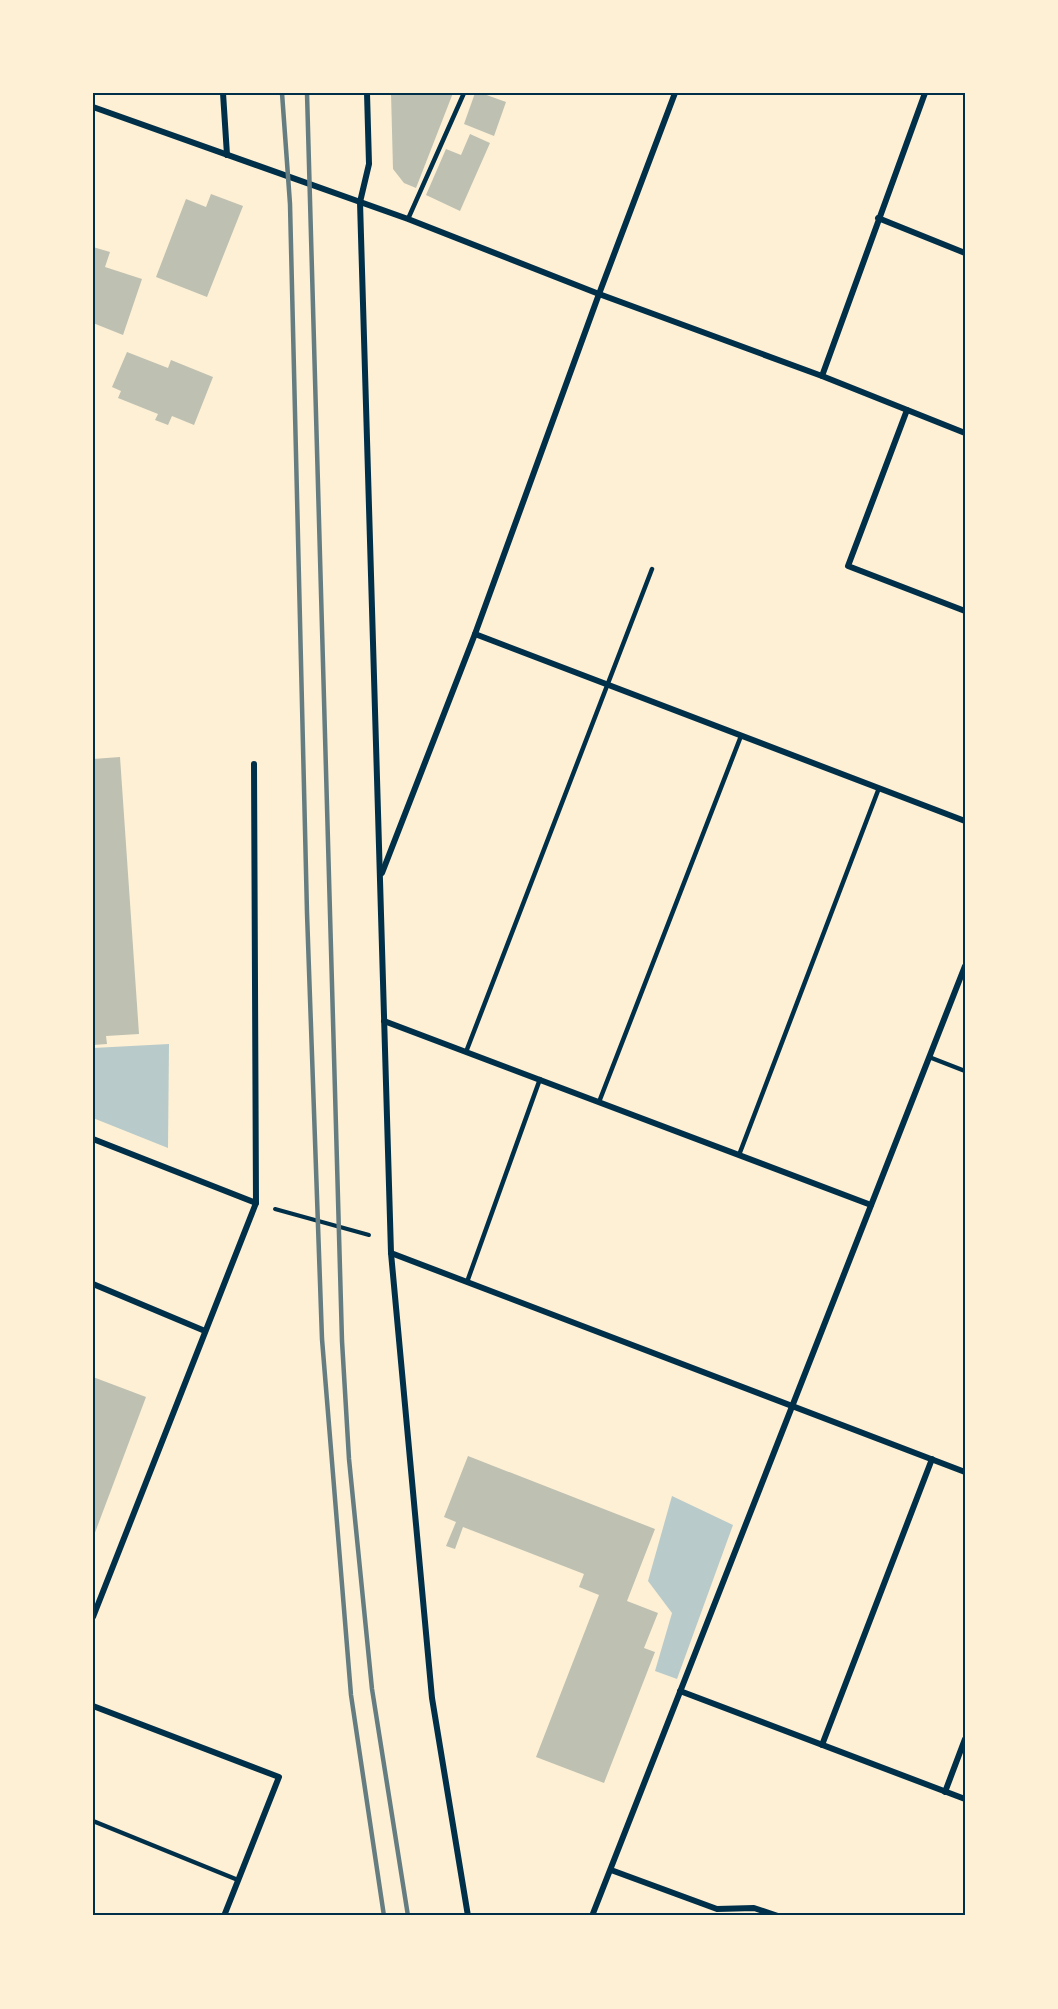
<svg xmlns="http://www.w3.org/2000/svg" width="1058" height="2009" font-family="'PT Serif',serif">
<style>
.green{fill:#b9caca}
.building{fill:#bec0b2}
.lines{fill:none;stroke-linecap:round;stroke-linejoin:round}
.path{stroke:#003049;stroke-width:4}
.service{stroke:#003049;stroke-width:4.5}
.minor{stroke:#003049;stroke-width:6}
.rail{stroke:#657d81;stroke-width:4.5}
.neatline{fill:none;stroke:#003049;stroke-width:2}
</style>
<rect width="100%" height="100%" fill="#fdf0d5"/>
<g class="green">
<path d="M169,1044l-1,104 -75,-30v-70z"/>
<path d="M672,1496l61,29 -56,154 -22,-8 17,-58 -24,-32z"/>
</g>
<g class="building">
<path d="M391,93h62l-37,95 -12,-5 -11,-14z"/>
<path d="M475,93h6l25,9 -12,34 -30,-12z"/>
<path d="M470,134l20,9 -30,68 -34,-16 20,-46 15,6z"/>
<path d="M211,194l32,12 -36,91 -51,-20 30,-78 20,8z"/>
<path d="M93,247l17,5 -5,15 37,12 -19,56 -30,-12z"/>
<path d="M127,352l41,16 3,-8 42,17 -19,48 -22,-9 -4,9 -13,-5 3,-6 -40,-16 3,-7 -9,-4z"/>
<path d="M120,757l19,277 -33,2 1,8 -14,1v-286z"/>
<path d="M93,1377l53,20 -53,141z"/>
<path d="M468,1456l187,73 -28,72 31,12 -14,35 11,4 -51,131 -68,-26 63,-162 -20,-8 5,-13 -121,-47 -8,22 -9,-3 10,-24 -12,-5z"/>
</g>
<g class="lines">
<path class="path" d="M275,1209l94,26"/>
<g class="service">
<path d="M408,219l56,-126"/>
<path d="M466,1052l186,-483"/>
<path d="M929,1057l36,14"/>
<path d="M599,1102l142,-366"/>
<path d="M739,1155l140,-367"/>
<path d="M467,1282l73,-203"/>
<path d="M93,1821l145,59"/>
</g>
<g class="minor">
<path d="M223,93l4,62"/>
<path d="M367,93l2,71 -9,38 31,1051 41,445 36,218"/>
<path d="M93,107l315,112 191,75 223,82 143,57"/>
<path d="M878,218l87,35"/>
<path d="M822,376l103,-283"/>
<path d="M907,410l-59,156 117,45"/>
<path d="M475,634l490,187"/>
<path d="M254,764l2,439"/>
<path d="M382,873l93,-239 124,-340 76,-201"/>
<path d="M384,1021l487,184"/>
<path d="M93,1139l163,64 -163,414"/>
<path d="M391,1253l574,219"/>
<path d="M93,1284l112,47"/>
<path d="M680,1691l285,108"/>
<path d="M93,1706l186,71 -55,139"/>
<path d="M822,1745l110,-286"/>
<path d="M945,1792l20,-53"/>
<path d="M611,1870l106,39 37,-1 24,8"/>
<path d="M592,1916l373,-950"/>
</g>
<g class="rail">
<path d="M282,93l8,111 17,709 15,426 29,356 33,221"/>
<path d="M307,93l35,1248 7,118 23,230 36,227"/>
</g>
</g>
<rect width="1058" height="2009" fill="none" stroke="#fdf0d5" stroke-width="189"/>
<rect x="94" y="94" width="870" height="1820" class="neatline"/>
</svg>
